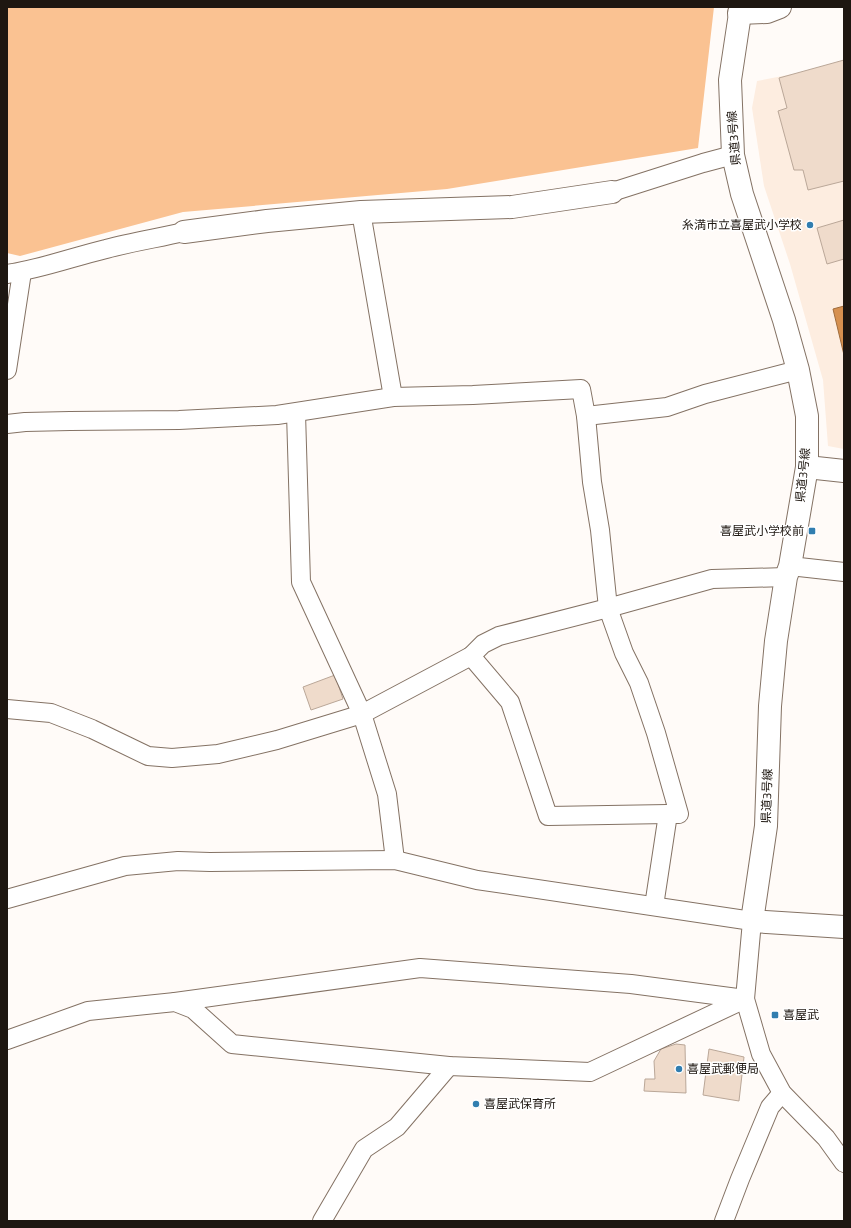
<svg xmlns="http://www.w3.org/2000/svg" width="851" height="1228" font-family="'Titillium Web','Noto Sans JP',sans-serif">
<style>
.built{fill:#fdede0}
.green{fill:#fac292}
.water{fill:#d6904f;stroke:#9f6c3c}
.building{fill:#efdbcb;stroke:#baa798}
.lines{fill:none;stroke-linecap:round;stroke-linejoin:round}
.street-casing{stroke:#847264;stroke-width:20}
.secondary-casing{stroke:#847264;stroke-width:24}
.street{stroke:#fff;stroke-width:18}
.secondary{stroke:#fff;stroke-width:22}
.poi-dot{fill:#317eb0;stroke:#fff;stroke-width:1.5}
.labels{text-anchor:middle;stroke-width:3;stroke-linejoin:round;paint-order:stroke}
.street-label{font-size:12px;fill:#1e1711;stroke:#fff}
.poi-label{font-size:12px;fill:#1e1711;stroke:#fff;text-anchor:start}
</style>
<rect width="100%" height="100%" fill="#fffbf8"/>
<path class="built" d="M844,64v385l-16,-3 -5,-66 -33,-116 -26,-78 -12,-78 5,-27z"/>
<path class="green" d="M7,7h707l-16,141 -251,41 -264,23 -163,44 -13,-3z"/>
<path class="water" d="M844,306v49l-11,-46z"/>
<g class="building">
<path d="M844,60v121l-36,9 -5,-20h-9l-16,-59 9,-3 -8,-30z"/>
<path d="M844,220v39l-17,5 -10,-36z"/>
<path d="M335,675l8,24 -32,11 -8,-23z"/>
<path d="M676,1044l9,1 1,48 -42,-2 1,-12h10l-1,-18 7,-12z"/>
<path d="M709,1049l35,8 -5,44 -36,-6z"/>
</g>
<g class="lines">
<defs>
<g id="street">
<path d="M612,192l91,-29 30,-8"/>
<path d="M361,212l32,185"/>
<path d="M7,274c34,-5 66,-17 99,-25 26,-7 52,-11 78,-17"/>
<path d="M7,370l15,-98"/>
<path d="M296,413l5,169 61,132 25,80 8,66"/>
<path d="M586,416l81,-9 38,-13 93,-24"/>
<path d="M7,424l18,-2 45,-1 109,-1 98,-5 116,-18 80,-2 108,-6 5,27 6,66 8,48 8,78 16,45 15,30 17,50 23,81h-11l-14,92"/>
<path d="M790,566l54,6"/>
<path d="M471,656l39,46 38,114 120,-2"/>
<path d="M7,709l44,4 41,16 56,27 24,2 46,-4 59,-14 85,-26 109,-58 12,-12 16,-8 109,-28 104,-29 74,-2"/>
<path d="M7,899l118,-33 53,-5 32,1 185,-2 82,20 275,41 -7,78 16,55 21,39 44,45 18,25"/>
<path d="M175,1002l245,-34 211,16 114,15"/>
<path d="M7,1040l81,-29 87,-9 18,7 39,35 217,22 141,6 155,-73"/>
<path d="M322,1221l42,-72 33,-22 52,-61"/>
<path d="M724,1221l16,-42 30,-72 12,-14"/>
</g>
<g id="secondary">
<path d="M741,7l-11,73 3,75 9,39 42,126 14,50 9,46v51l-17,99 -4,11 -10,64 -6,65 -4,120 -14,95 92,6"/>
<path d="M739,13l28,-1 13,-5"/>
<path d="M184,232l83,-11 94,-9 151,-5 100,-15"/>
<path d="M807,467l37,4"/>
</g>
</defs>
<use href="#street" class="street-casing"/>
<use href="#secondary" class="secondary-casing"/>
<use href="#street" class="street"/>
<use href="#secondary" class="secondary"/>
</g>
<g class="poi-dot">
<circle cx="810" cy="225" r="4"/>
<rect x="808" y="527" width="8" height="8" rx="2"/>
<rect x="771" y="1011" width="8" height="8" rx="2"/>
<circle cx="679" cy="1069" r="4"/>
<circle cx="476" cy="1104" r="4"/>
</g>
<g class="labels">
<g class="street-label">
<text transform="translate(734 138) rotate(-95)" y="4">県道3号線</text>
<text transform="translate(803 475) rotate(-84)" y="4">県道3号線</text>
<text transform="translate(767 796) rotate(-88)" y="4">県道3号線</text>
</g>
<g class="poi-label">
<text x="802" y="229" text-anchor="end">糸満市立喜屋武小学校</text>
<text x="804" y="535" text-anchor="end">喜屋武小学校前</text>
<text x="783" y="1019">喜屋武</text>
<text x="687" y="1073">喜屋武郵便局</text>
<text x="484" y="1108">喜屋武保育所</text>
</g>
</g>
<rect width="851" height="1228" fill="none" stroke="#1e1711" stroke-width="16"/>
</svg>
